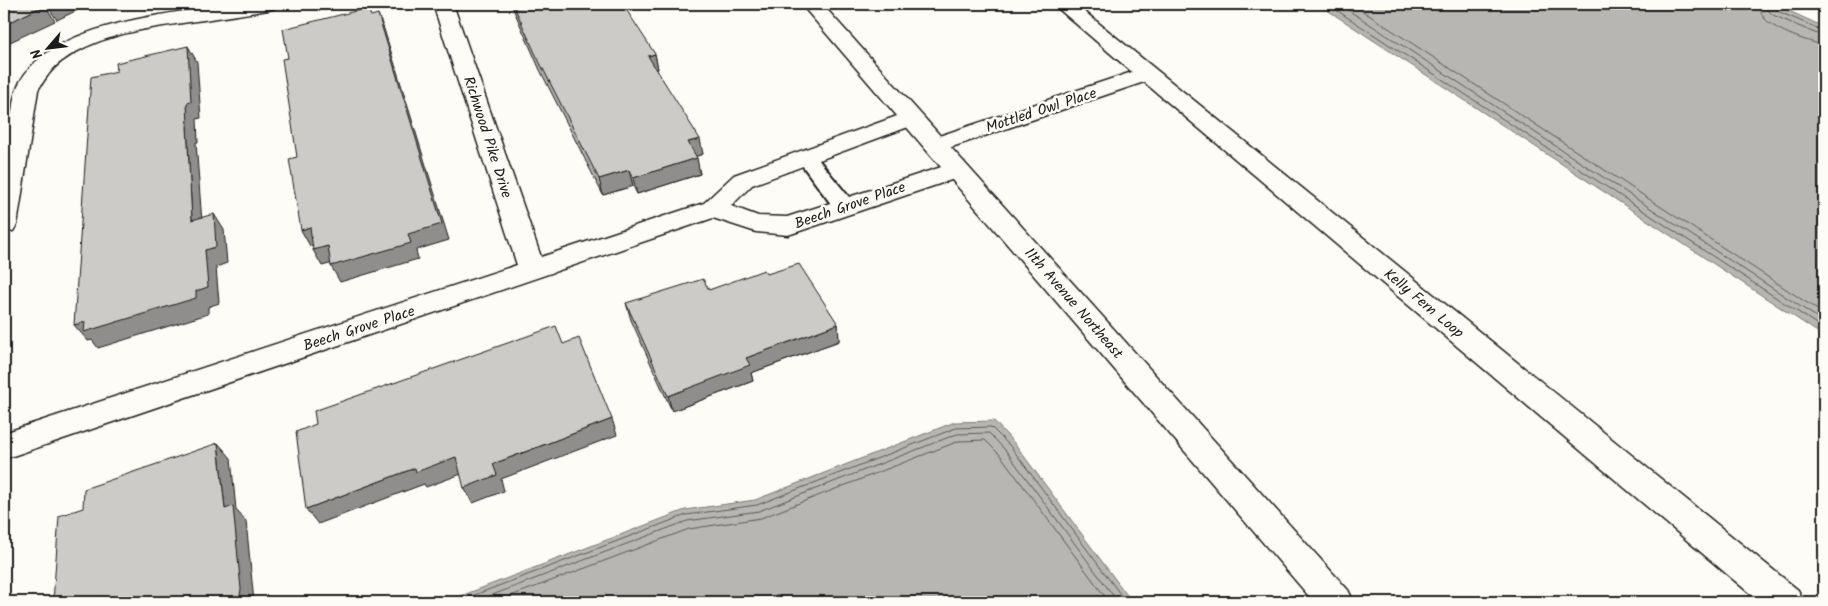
<svg xmlns="http://www.w3.org/2000/svg" width="1828" height="606" font-family="Kalam,sans-serif">
<style>
.water{fill:#b7b6b2;stroke:#797876}
.lines{fill:none;stroke-linecap:round;stroke-linejoin:round}
.shore{stroke:#5a5a58;stroke-width:1}
.lane-casing{stroke:#1c1c1c;stroke-width:4}
.street-casing{stroke:#1c1c1c;stroke-width:3}
.secondary-casing{stroke:#1c1c1c;stroke-width:3}
.lane{fill:#fdfcf7;fill-rule:evenodd}
.street{fill:#fdfcf7;fill-rule:evenodd}
.secondary{fill:#fdfcf7;fill-rule:evenodd}
.wall{fill:#afafac;stroke:#1c1c1c}
.shaded-wall{fill:#8f8e8c;stroke:#1c1c1c}
.building{fill:#cccbc8;stroke:#1c1c1c}
.labels{text-anchor:middle;stroke-width:5;stroke-linejoin:round;paint-order:stroke}
.street-label{font-size:15px;fill:#1c1c1c;stroke:#fdfcf7}
</style>
<rect width="100%" height="100%" fill="#fdfcf7"/>
<filter id="ink" filterUnits="userSpaceOnUse"><feTurbulence type="fractalNoise" baseFrequency=".02" numOctaves="2"/><feDisplacementMap in="SourceGraphic" scale="10" xChannelSelector="R" yChannelSelector="G"/><feConvolveMatrix kernelMatrix="1 2 1 2 8 2 1 2 1" color-interpolation-filters="sRGB"/></filter>
<g filter="url(#ink)">
<g class="water">
<path d="M1318,4h456l50,23v306h-5z"/>
<path d="M994,421l21,23 117,158h-687l240,-92 70,-10 200,-78z"/>
</g>
<g class="lines">
<g class="shore">
<path d="M1327,4l497,325"/>
<path d="M1339,4l485,318"/>
<path d="M1352,4l472,310"/>
<path d="M1760,4c0,5 1,11 5,15 11,12 43,23 59,26"/>
<path d="M1767,4l1,6 5,5 51,22"/>
<path d="M1774,4l3,7 47,20"/>
<path d="M456,602l230,-87 71,-10 199,-77 35,-1 20,20 115,155"/>
<path d="M474,602l213,-81 72,-10 198,-77 32,-1 17,18 112,151"/>
<path d="M495,602l194,-73 72,-11 198,-77 26,-1 16,16 108,146"/>
</g>
<defs>
<path id="lane" d="M806,151l7,2 40,49 3,5 -3,5 -8,2 -8,-2 -38,-51 -3,-4 3,-4z"/>
<g id="street">
<path d="M232,4h46l-3,4 -7,2c-24,4 -48,8 -72,11 -44,7 -96,12 -134,40 -11,8 -17,18 -24,29l-21,135 -4,6 -9,2c0,-25 -2,-50 0,-75 1,-14 5,-28 7,-41 2,-9 2,-18 5,-26 24,-68 155,-77 216,-87z"/>
<path d="M433,4h20l88,253 163,-54 30,-28 177,-64 8,2 3,5 -3,5 -167,62 -21,21 27,10 29,1 170,-55 9,3 3,5 -3,5 -178,60 -32,-3 -43,-14 -709,241v-26l513,-168z"/>
<path d="M1053,4h22l723,586 6,12h-44l-616,-520 -201,68 -8,2 -8,-2 -4,-5 4,-5 205,-68z"/>
</g>
<path id="secondary" d="M801,4h21l526,586 6,12h-40z"/>
</defs>
<use href="#lane" class="lane-casing"/>
<use href="#street" class="street-casing"/>
<use href="#secondary" class="secondary-casing"/>
<use href="#lane" class="lane"/>
<use href="#street" class="street"/>
<use href="#secondary" class="secondary"/>
</g>
<g class="wall">
<path d="M511,4h106l38,50 3,15 -1,1 46,84 -7,2 4,18 -63,20 -4,-8 -30,9 -63,-125z"/>
<path d="M767,274l71,50 1,17 -88,32 2,8 -81,30 -41,-91 -5,-17 83,-13z"/>
</g>
<g class="shaded-wall">
<path d="M56,4h34l-33,16 -9,-13z"/>
<path d="M45,5l10,16 -47,22 -4,4v-22z"/>
<path d="M378,14l6,15 65,211 -33,10 2,9 -78,23 -9,-16z"/>
<path d="M188,46l9,16 4,56 -4,1 1,23h-2l7,94 -11,-16 -5,-94z"/>
<path d="M655,54l3,15 -6,2 -4,-15z"/>
<path d="M700,139l3,15 -12,4 -3,-16z"/>
<path d="M697,158l3,16 -63,20 -4,-16z"/>
<path d="M629,170l4,16 -30,9 -4,-16z"/>
<path d="M214,214l10,16 3,33 -11,4 3,36 -11,4v7l-110,34 -6,-8 -4,1 -14,-16 122,-34z"/>
<path d="M310,227l9,16 -9,3 -9,-16z"/>
<path d="M328,246l9,16 -15,4 -9,-16z"/>
<path d="M838,324l1,17 -88,32 2,8 -81,30 -4,-15 78,-38z"/>
<path d="M612,419l5,16 -116,44 3,12 -31,12 -9,-15 29,-24z"/>
<path d="M218,443l13,15 5,52 10,11 8,81h-15l-14,-93z"/>
<path d="M456,457l8,16 -38,14 -2,-3 -106,40 -12,-15 109,-41z"/>
</g>
<g class="building">
<path d="M4,4h36l5,1 -41,20z"/>
<path d="M47,4h9l-8,3z"/>
<path d="M513,4h104l2,3 5,-1 31,48 -7,2 52,83 -12,3 9,16 -64,20 -4,-8 -30,9 -63,-124z"/>
<path d="M368,8l3,8 7,-2 64,210 -34,10 3,9 -80,23 -3,-20 -15,4 -3,-23 -9,3 -12,-71 8,-2 -15,-98 6,-1 -5,-29z"/>
<path d="M188,46l3,56 -4,1 1,23h-1l5,94 22,-6 2,33 -11,3 3,37 -12,4v7l-112,34 1,-10 -11,3 17,-248 26,-6 -1,-8z"/>
<path d="M799,264l39,60 -92,34 4,7 -82,31 -42,-93 77,-24 6,11 55,-20 3,4z"/>
<path d="M556,326l7,18 16,-6 33,81 -119,45 4,11 -33,13 -8,-31 -40,15 -1,-4 -109,41 -10,-77 20,-8 -2,-13z"/>
<path d="M218,443l7,66 8,-3 8,83 -2,13h-186l6,-86 24,-8 1,-19z"/>
</g>
</g>
<g class="labels">
<g class="street-label">
<text transform="translate(1041 110) rotate(-18)" y="5">Mottled Owl Place</text>
<text transform="translate(488 137) rotate(72)" y="5">Richwood Pike Drive</text>
<text transform="translate(850 205) rotate(-19)" y="5">Beech Grove Place</text>
<text transform="translate(1074 303) rotate(49)" y="5">11th Avenue Northeast</text>
<text transform="translate(1424 303) rotate(40)" y="5">Kelly Fern Loop</text>
<text transform="translate(359 328) rotate(-18)" y="5">Beech Grove Place</text>
</g>
</g>
<rect width="1828" height="606" fill="none" stroke="#fdfcf7" stroke-width="20"/>
<rect x="10" y="10" width="1808" height="586" fill="none" stroke="#1c1c1c" stroke-width="2" filter="url(#ink)"/>
<g transform="translate(48 48) rotate(242)" stroke="#fdfcf7" stroke-width="4" paint-order="stroke">
<path d="M0-4L9 19L0 12L-9 19Z" fill="#1c1c1c"/>
<text y="-8" font-size="14" font-weight="bold" text-anchor="middle" fill="#1c1c1c">N</text>
</g>
</svg>
